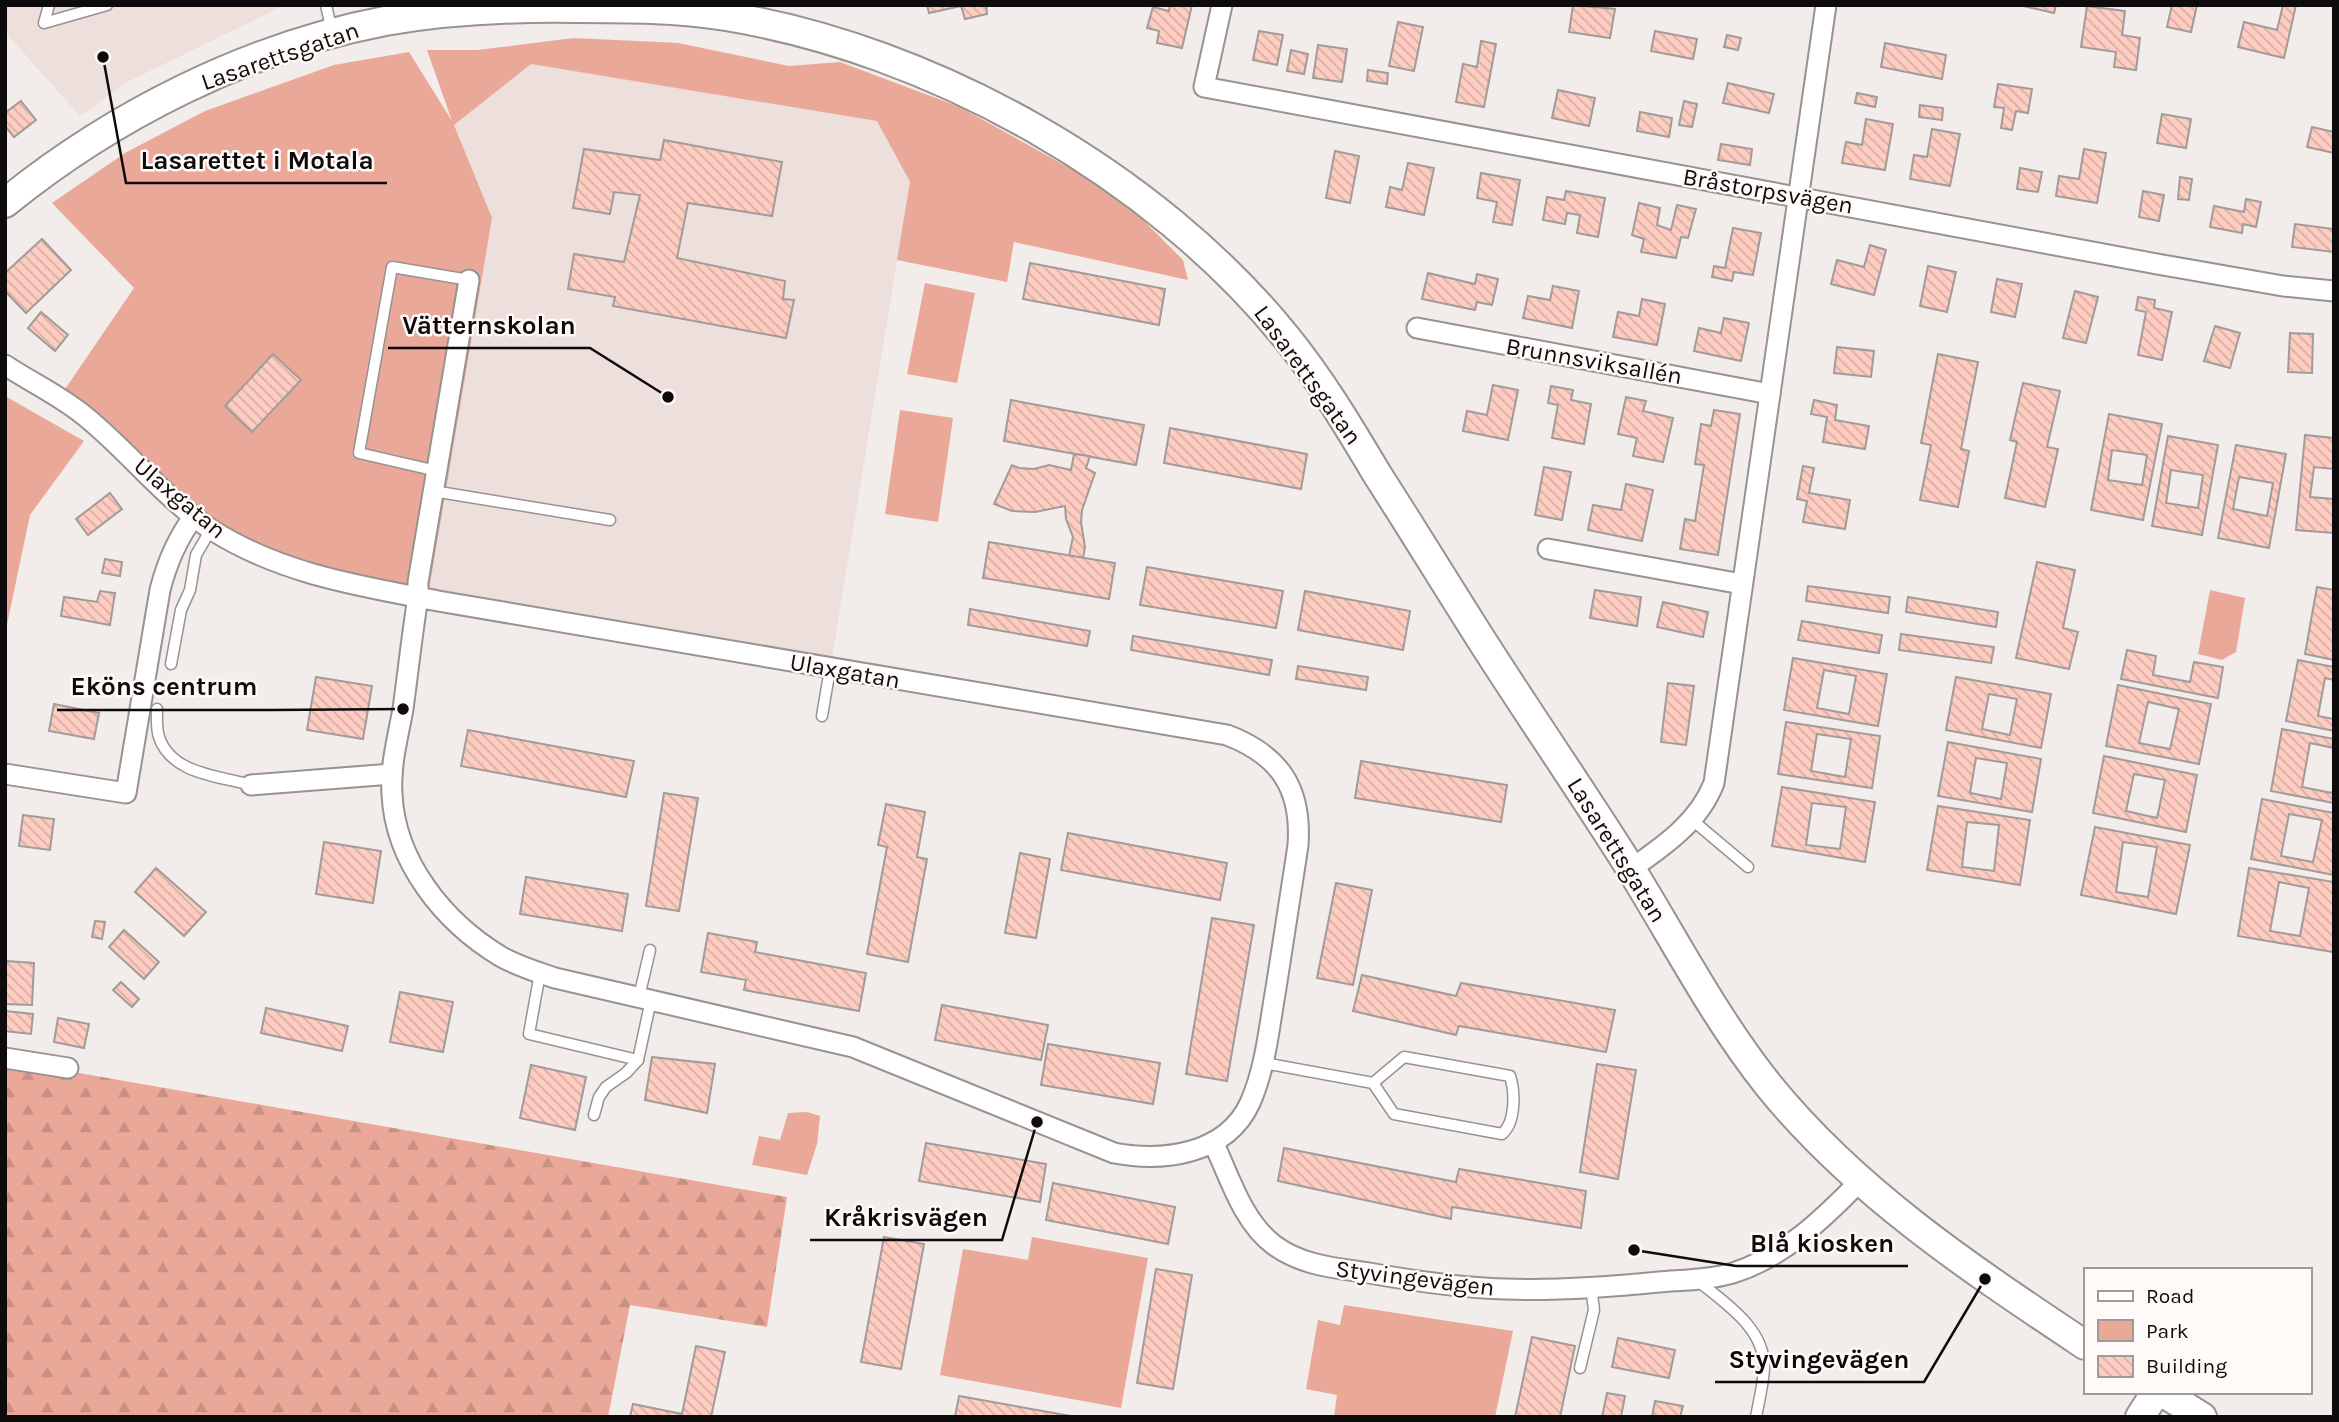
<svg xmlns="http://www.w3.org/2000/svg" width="2339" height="1422" font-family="Karla,sans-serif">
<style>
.built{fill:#eddfdb}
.green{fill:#eaa899}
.forest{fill:url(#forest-firs)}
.building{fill:url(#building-back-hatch);stroke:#a19b9a;stroke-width:2;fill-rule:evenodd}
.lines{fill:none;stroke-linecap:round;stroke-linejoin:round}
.lane-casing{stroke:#989291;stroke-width:13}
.street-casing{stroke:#989291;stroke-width:23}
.secondary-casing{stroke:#989291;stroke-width:32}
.lane{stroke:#fff;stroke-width:10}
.street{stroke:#fff;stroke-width:19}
.secondary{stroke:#fff;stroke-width:28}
.labels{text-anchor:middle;stroke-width:5;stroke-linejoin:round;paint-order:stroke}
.street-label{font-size:24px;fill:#0d0b0b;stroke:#fff9f8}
.leader{fill:none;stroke:#0d0b0b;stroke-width:2.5}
.callout-dot{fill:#0d0b0b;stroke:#fff9f8;stroke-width:2.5}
.callout-label{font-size:26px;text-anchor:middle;font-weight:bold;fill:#0d0b0b;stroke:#fff9f8;stroke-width:5;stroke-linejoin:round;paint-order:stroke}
</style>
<defs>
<pattern id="forest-firs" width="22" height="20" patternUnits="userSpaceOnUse" patternTransform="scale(1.75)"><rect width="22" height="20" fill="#eaa899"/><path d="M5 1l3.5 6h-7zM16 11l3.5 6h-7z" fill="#c88f82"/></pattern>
<pattern id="building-back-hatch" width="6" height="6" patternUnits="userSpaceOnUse" patternTransform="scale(1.75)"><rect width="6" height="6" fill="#feccc1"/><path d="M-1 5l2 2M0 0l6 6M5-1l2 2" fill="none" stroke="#d8aea4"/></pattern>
</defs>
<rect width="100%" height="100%" fill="#f2ecea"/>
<g class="built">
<path d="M5,5h280l-158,77 -47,34 -75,-84z"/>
<path d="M531,64l347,57 32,61 -80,488 -403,-68 65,-384 -38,-93z"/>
</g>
<g class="green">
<path d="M574,38l104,5 111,23 51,-4 120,45 158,88 65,65 5,20 -174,-38 -7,40 -110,-22 13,-78 -33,-61 -346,-57 -77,61 38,93 -65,384 -97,-14 -142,-70 -127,-123 73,-107 -82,-85 73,-50 80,-42 129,-46 75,-13 43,69 -25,-71h51z"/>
<path d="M925,283l50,10 -18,90 -50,-9z"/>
<path d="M5,396l79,45 -54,74 -25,119z"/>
<path d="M900,410l53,8 -15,104 -53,-8z"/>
<path d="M2210,590l35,8 -9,54 -14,8 -24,-6z"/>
<path d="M807,1112l13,4 -3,28 -10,31 -55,-10 7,-29 21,4 8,-27z"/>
<path d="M1032,1237l116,21 -27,150 -181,-33 23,-126 65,11z"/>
<path d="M1344,1305l169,26 -18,86h-161l3,-22 -31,-6 12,-69 22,5z"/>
</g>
<path class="forest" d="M5,1060l782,137 -20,130 -137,-22 -22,112h-603z"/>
<g class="building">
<path d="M927,5h59l1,9 -22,5 -4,-13 -32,7z"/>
<path d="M1170,5h22l-10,43 -25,-5 2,-12 -12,-3 6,-21 16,4z"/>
<path d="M1573,5l42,4 -5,29 -41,-6z"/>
<path d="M2019,5h37l-2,8z"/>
<path d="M2172,5h25l-6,27 -24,-5z"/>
<path d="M2283,5h13l-12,53 -46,-11 6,-25 33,8z"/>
<path d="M2087,6l38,5 -3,24 18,3 -4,32 -22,-3 2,-15 -35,-5z"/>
<path d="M1398,22l25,5 -9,44 -25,-5z"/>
<path d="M1259,31l24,4 -6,30 -24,-5z"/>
<path d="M1655,31l42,8 -4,20 -42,-8z"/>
<path d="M1727,35l14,3 -3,12 -14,-3z"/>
<path d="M1481,41l15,3 -12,63 -28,-5 7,-38 14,3z"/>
<path d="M1885,43l61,12 -4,24 -61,-12z"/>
<path d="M1318,45l29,4 -5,33 -29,-4z"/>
<path d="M1291,50l17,4 -4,20 -17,-3z"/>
<path d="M1368,70l20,3 -1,11 -20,-3z"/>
<path d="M1728,83l46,11 -5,19 -46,-10z"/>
<path d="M1998,84l34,5 -4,24 -12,-2 -4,19 -11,-2 3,-20 -10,-1z"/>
<path d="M1558,90l37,8 -6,28 -37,-8z"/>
<path d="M1857,93l20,4 -2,10 -20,-4z"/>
<path d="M21,101l15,19 -22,17 -9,-11v-13z"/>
<path d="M1684,101l13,3 -5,23 -13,-2z"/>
<path d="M1920,105l23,3 -1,12 -23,-3z"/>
<path d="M1640,112l32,6 -3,19 -32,-6z"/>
<path d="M2162,114l29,5 -5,29 -29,-5z"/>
<path d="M1866,119l27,5 -8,46 -43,-7 4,-21 16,3z"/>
<path d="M2312,127l22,5v21l-27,-6z"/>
<path d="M1932,129l28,5 -10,52 -40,-7 4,-24 13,2z"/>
<path d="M664,140l118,22 -10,54 -84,-13 -11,55 108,23 -2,18 11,1 -8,38 -173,-32 2,-9 -47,-8 6,-35 50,8 16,-67 -26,-3 -4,22 -37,-6 11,-59 76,11z"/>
<path d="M1721,144l31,5 -2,16 -32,-5z"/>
<path d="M2084,149l22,4 -9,50 -41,-7 3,-20 20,3z"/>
<path d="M1335,151l24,5 -9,47 -24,-5z"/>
<path d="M1408,163l26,5 -10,47 -38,-8 4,-20 12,3z"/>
<path d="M2020,168l22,4 -4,20 -21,-3z"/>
<path d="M1481,173l39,7 -8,45 -19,-3 4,-20 -20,-4z"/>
<path d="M2180,177l12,2 -3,21 -11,-1z"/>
<path d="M1566,191l39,7 -7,39 -21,-4 3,-18 -13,-2 -2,11 -22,-4 4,-23 17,3z"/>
<path d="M2143,191l21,4 -5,26 -20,-4z"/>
<path d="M2246,199l15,3 -5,25 -13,-3 -1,9 -32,-6 4,-21 30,6z"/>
<path d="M1639,203l21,5 -3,17 14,5 6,-25 19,4 -8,29 -7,-1 -5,21 -35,-6 3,-13 -12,-4z"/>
<path d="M2295,224l39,5 -1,23 -41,-5z"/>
<path d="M1733,228l28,5 -8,42 -19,-3 -2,9 -20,-4 2,-11 11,2z"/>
<path d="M42,239l29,31 -45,43 -21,-22v-18z"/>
<path d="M1870,245l16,5 -12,45 -43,-11 6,-24 27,7z"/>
<path d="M1030,263l135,26 -6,36 -136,-26z"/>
<path d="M1928,266l28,6 -9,40 -27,-6z"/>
<path d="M1428,273l47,11 2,-10 21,5 -6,26 -15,-3 -2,8 -53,-11z"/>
<path d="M1997,279l25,5 -7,33 -24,-5z"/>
<path d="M1553,286l26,5 -7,37 -49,-10 5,-22 22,4z"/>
<path d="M2075,291l23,6 -12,46 -23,-5z"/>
<path d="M2138,297l17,3 -1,8 18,4 -10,48 -24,-5 8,-43 -10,-2z"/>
<path d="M1642,299l23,5 -8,41 -44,-8 5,-25 21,4z"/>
<path d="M41,312l27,23 -13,16 -27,-23z"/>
<path d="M1724,318l25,5 -8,38 -47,-10 5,-23 22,5z"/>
<path d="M2215,326l25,7 -10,35 -26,-7z"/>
<path d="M2290,333l23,1 -1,39 -24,-1z"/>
<path d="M1837,347l37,4 -3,26 -37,-4z"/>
<path d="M273,354l28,26 -49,52 -27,-26z"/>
<path d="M1938,354l40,8 -17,87 8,2 -11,56 -38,-7 11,-55 -10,-2z"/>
<path d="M2023,383l37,8 -13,56 11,2 -13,58 -40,-9 12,-56 -7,-2z"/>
<path d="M1493,385l25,5 -10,50 -45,-9 4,-20 20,4z"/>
<path d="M1551,386l22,4 -2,10 20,4 -7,40 -32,-6 6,-33 -10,-2z"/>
<path d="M1626,397l20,4 -3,10 30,7 -10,44 -30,-6 4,-18 -19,-4z"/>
<path d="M1011,400l133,25 -8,40 -132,-24z"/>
<path d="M1814,400l23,5 -2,15 34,6 -4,23 -42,-7 4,-25 -16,-3z"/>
<path d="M1714,410l26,4 -22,141 -38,-6 5,-30 10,2 9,-56 -9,-1 6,-40 10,2z"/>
<path d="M2109,414l53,10 -19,96 -52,-10zM2112,450l35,5 -5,30 -34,-5z"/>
<path d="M1170,428l137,26 -6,35 -137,-26z"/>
<path d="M2305,435l29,3v31l-20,-2 -4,30 24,2v34l-38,-3z"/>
<path d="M2168,436l50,9 -16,90 -50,-9zM2171,470l32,5 -5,33 -32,-5z"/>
<path d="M2236,445l50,9 -17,94 -51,-10zM2239,477l34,6 -6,33 -34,-7z"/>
<path d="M1074,454l16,2 -4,12 9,5 -13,37 -1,12 4,25 -2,11 -14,-2 4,-19 -7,-18 -1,-13 -30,6 -23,-1 -18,-7 18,-39 7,3 15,1 15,-4 22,5z"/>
<path d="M1803,466l11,2 -5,25 41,7 -5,29 -42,-7 4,-21 -10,-2z"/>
<path d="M1544,467l27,5 -9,48 -27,-5z"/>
<path d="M1626,484l27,6 -11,51 -54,-11 5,-25 28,5z"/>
<path d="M110,493l12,16 -34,26 -12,-16z"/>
<path d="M989,542l126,21 -6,36 -126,-21z"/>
<path d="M105,559l17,3 -2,14 -18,-3z"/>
<path d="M2037,562l38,8 -12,58 15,4 -9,37 -53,-11z"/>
<path d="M1147,567l136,24 -7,37 -136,-23z"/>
<path d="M1808,586l82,11 -2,16 -82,-12z"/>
<path d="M2317,587l17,3v70l-29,-6z"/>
<path d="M1595,590l46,7 -4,29 -47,-8z"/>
<path d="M100,591l15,2 -5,32 -49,-9 3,-19 33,5z"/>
<path d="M1305,591l105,20 -7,39 -105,-20z"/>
<path d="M1908,597l90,15 -2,15 -90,-15z"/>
<path d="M1663,602l45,10 -5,25 -46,-10z"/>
<path d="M970,609l120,22 -3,15 -119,-21z"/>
<path d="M1802,621l80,14 -3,18 -81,-13z"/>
<path d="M1901,634l93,13 -3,16 -92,-13z"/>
<path d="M1133,636l139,24 -3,15 -138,-25z"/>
<path d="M2127,650l29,6 -3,19 37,7 4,-20 29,5 -5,31 -97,-19z"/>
<path d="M1793,658l94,16 -9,52 -94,-16zM1824,670l32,6 -7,38 -32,-6z"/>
<path d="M2298,660l36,7v13l-9,-2 -7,38 16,3v12l-48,-10z"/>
<path d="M1298,666l70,11 -2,13 -70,-11z"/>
<path d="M316,677l56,9 -9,53 -56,-9z"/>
<path d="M1956,677l95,17 -10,54 -95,-18zM1989,694l28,5 -7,36 -28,-6z"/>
<path d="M1668,683l26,3 -8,59 -25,-3z"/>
<path d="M2118,685l93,19 -12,60 -93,-18zM2148,702l31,7 -9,40 -31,-6z"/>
<path d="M54,704l45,9 -5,26 -45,-8z"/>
<path d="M1786,722l94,14 -8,52 -94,-14zM1817,734l34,5 -6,38 -34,-6z"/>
<path d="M2282,729l52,10v9l-24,-5 -8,44 30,6 2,-7v17l-63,-12z"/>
<path d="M468,730l166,31 -8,36 -165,-31z"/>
<path d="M1948,742l93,17 -9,53 -94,-16zM1976,758l31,5 -6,36 -31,-6z"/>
<path d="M2104,756l93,19 -11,57 -93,-19zM2134,774l31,6 -8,38 -31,-7z"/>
<path d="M1361,761l146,24 -6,37 -146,-24z"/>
<path d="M1782,787l93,15 -10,60 -93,-16zM1812,803l34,4 -6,42 -34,-4z"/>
<path d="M664,793l34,5 -19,113 -33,-5z"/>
<path d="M2262,799l72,14v62l-83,-16zM2289,814l33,6 -9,42 -32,-6z"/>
<path d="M886,804l39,8 -8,45 10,2 -19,103 -41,-8 20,-107 -9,-2z"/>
<path d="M1938,806l92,14 -10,65 -93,-15zM1967,822l32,3 -5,46 -32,-4z"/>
<path d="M23,815l31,4 -4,31 -31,-4z"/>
<path d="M2095,827l95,18 -14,69 -95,-19zM2123,842l34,5 -9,50 -32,-5z"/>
<path d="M1068,833l159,30 -7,37 -159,-30z"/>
<path d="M324,842l57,9 -8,52 -57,-9z"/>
<path d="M1020,853l30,6 -14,79 -31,-5z"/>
<path d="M156,868l50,44 -22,24 -49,-44z"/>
<path d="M2249,868l85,14 -1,70 -95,-16zM2279,882l30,6 -9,48 -30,-5z"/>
<path d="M526,877l102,17 -6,37 -102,-17z"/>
<path d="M1336,883l36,7 -19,95 -36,-7z"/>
<path d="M1212,918l42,7 -27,156 -41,-7z"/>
<path d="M95,921l10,1 -3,17 -10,-2z"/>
<path d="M124,930l35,32 -15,17 -35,-32z"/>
<path d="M708,933l49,9 -2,10 111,21 -7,38 -115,-21 2,-10 -45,-8z"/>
<path d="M6,961l28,2 -2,42 -27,-1z"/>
<path d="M1362,975l94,21 5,-13 154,27 -9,42 -147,-26 -3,9 -103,-24z"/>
<path d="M121,982l18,17 -7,8 -19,-17z"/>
<path d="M400,992l53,10 -10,50 -53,-10z"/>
<path d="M942,1005l106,20 -7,35 -106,-20z"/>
<path d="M266,1008l82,18 -6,25 -81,-18z"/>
<path d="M5,1011l28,3 -2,20 -26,-3z"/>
<path d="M58,1018l31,6 -5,24 -30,-6z"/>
<path d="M1048,1044l112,19 -7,41 -112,-19z"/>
<path d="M652,1057l63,7 -8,49 -62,-13z"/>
<path d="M1597,1064l39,6 -18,109 -38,-7z"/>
<path d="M531,1065l55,12 -11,53 -55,-12z"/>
<path d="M926,1143l120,21 -6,38 -121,-21z"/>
<path d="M1284,1148l172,34 3,-13 127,22 -5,37 -129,-21 -1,12 -173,-38z"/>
<path d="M1053,1183l122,24 -7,37 -122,-24z"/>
<path d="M884,1237l40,7 -23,125 -40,-7z"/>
<path d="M1156,1269l36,6 -19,114 -36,-6z"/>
<path d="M1532,1337l43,9 -15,71h-45z"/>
<path d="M1618,1338l57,12 -6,28 -57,-11z"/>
<path d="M696,1346l29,6 -14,65h-81l3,-13 49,10z"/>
<path d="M1607,1393l18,3 -4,21h-19z"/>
<path d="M959,1396l117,21h-121z"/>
<path d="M1655,1401l28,5 -3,11h-28z"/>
</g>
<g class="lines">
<defs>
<g id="lane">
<path d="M49,5l-5,18 63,-18"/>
<path d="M326,5l6,27"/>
<path d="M437,471l-78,-18 33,-186 77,13"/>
<path d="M433,491l177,29"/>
<path d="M171,664l10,-54 9,-20 6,-35 15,-26"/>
<path d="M157,709c0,9 -1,19 2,28 12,37 60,39 92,48"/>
<path d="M822,716l8,-47"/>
<path d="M1691,819l57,48"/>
<path d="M540,973l-11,61 109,26"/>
<path d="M639,997l11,-47"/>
<path d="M1264,1063l109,20 21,31 108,20c14,-12 13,-42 8,-58l-106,-19 -31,26"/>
<path d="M594,1115l5,-18 7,-10 20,-14 12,-13 13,-60"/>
<path d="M1698,1281c27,22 68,48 66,88 -1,16 -5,32 -8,48"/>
<path d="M1580,1368l14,-58 -3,-23"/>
</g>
<g id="street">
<path d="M1222,5l-18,82 953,177 126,22 51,5"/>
<path d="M1417,328l353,66"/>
<path d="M5,365c27,18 56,31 81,52 43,35 79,82 126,113 69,44 148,56 226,71l789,134c53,20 75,54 71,110 -7,48 -15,96 -22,143 -7,39 -10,79 -26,115 -24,52 -87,59 -136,50l-261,-106 -298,-69c-18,-6 -38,-12 -55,-22 -56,-34 -105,-94 -108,-162 -2,-29 6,-57 11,-85 5,-37 9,-74 15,-112v-15l51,-302"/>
<path d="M1548,549l194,35"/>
<path d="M5,774l121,19 34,-203c7,-28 17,-51 34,-74"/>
<path d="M251,785l141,-11"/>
<path d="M1631,869c33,-23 68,-47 83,-86l112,-778"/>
<path d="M5,1058l63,10"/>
<path d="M1213,1142c17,35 29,79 61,103 28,21 63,23 95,28 45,8 91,15 137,16 51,2 103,-2 153,-7 24,-2 50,-2 74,-9 51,-16 91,-55 127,-92"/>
</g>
<g id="secondary">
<path d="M5,203c107,-87 243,-156 380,-182 62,-11 128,-14 191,-13 50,0 101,0 150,8 207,34 428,158 560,321 35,43 63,90 91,137 32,50 63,100 95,151 51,81 106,160 157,241 46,74 85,151 140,220 87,107 202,183 316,259"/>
<path d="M2162,1392l40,25"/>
<path d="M2140,1417l16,-25"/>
</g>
</defs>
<use href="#lane" class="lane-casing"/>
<use href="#street" class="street-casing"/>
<use href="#secondary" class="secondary-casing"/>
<use href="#lane" class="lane"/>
<use href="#street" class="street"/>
<use href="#secondary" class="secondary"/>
</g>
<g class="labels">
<g class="street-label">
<text transform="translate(280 56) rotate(-19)" y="8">Lasarettsgatan</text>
<text transform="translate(1768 191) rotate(10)" y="8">Bråstorpsvägen</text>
<text transform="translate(1594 361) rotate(10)" y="8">Brunnsviksallén</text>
<text transform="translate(1308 375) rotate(54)" y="8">Lasarettsgatan</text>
<text transform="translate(180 498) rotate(40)" y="8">Ulaxgatan</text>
<text transform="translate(845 671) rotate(10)" y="8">Ulaxgatan</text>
<text transform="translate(1617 850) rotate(58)" y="8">Lasarettsgatan</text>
<text transform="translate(1415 1278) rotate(7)" y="8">Styvingevägen</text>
</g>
</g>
<path class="leader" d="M103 57L126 183H387M668 397L590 348H388M403 709L272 710H57M1037 1122L1002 1240H810M1634 1250L1736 1266H1908M1985 1279L1924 1382H1715"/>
<g class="callout-dot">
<circle cx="103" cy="57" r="7"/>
<circle cx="668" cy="397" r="7"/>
<circle cx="403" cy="709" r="7"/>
<circle cx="1037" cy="1122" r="7"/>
<circle cx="1634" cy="1250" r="7"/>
<circle cx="1985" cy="1279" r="7"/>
</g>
<g class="callout-label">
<text x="257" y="169">Lasarettet i Motala</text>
<text x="489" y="334">Vätternskolan</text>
<text x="164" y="695">Eköns centrum</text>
<text x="906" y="1226">Kråkrisvägen</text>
<text x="1822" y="1252">Blå kiosken</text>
<text x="1819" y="1368">Styvingevägen</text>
</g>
<rect width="2339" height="1422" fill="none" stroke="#0d0b0b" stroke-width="14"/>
<rect x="2084" y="1268" width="228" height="126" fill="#fff9f8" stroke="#9e9a99" stroke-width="2"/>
<rect x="2098" y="1291" width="35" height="10" fill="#ffffff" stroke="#9e9a99" stroke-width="2"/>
<text x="2146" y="1303" font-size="21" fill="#0d0b0b">Road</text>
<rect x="2098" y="1320" width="35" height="21" fill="#eaa899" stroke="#9e9a99" stroke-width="2"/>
<text x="2146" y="1338" font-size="21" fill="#0d0b0b">Park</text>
<rect x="2098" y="1356" width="35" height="21" fill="url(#building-back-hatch)" stroke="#9e9a99" stroke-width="2"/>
<text x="2146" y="1373" font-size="21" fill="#0d0b0b">Building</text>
</svg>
